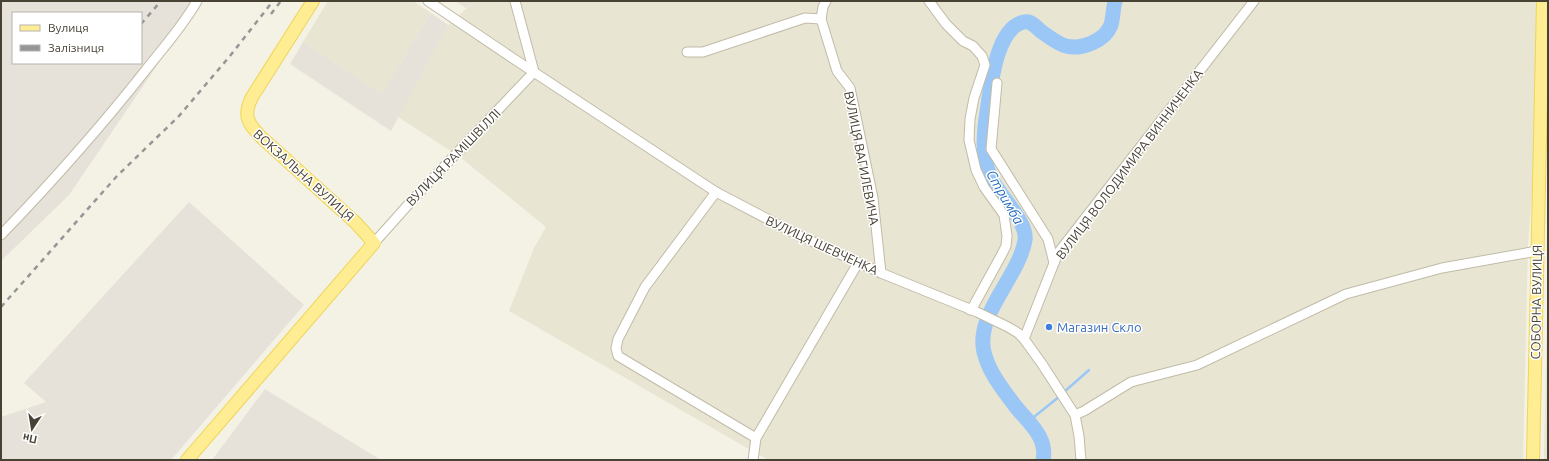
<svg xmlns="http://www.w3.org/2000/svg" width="1549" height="461" font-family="Ubuntu,sans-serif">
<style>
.residential{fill:#e9e5d3}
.industrial{fill:#e6e2da;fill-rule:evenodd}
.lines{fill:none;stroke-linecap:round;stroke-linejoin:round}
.stream{stroke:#9bc7f7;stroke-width:2.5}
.river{stroke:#9bc7f7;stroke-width:15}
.minor-casing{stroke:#c1bba7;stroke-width:11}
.major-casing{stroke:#efd458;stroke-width:14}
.minor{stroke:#fff;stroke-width:9}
.major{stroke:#ffed94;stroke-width:12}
.rail{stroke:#969696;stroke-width:2.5;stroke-dasharray:5 5;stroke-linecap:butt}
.shop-dot{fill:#3f7fe0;stroke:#fff;stroke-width:1.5}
.labels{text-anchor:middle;stroke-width:3;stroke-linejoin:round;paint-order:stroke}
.street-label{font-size:13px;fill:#484234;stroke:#fff}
.shop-label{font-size:13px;fill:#366cbe;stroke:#fff;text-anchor:start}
.water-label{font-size:14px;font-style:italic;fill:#226abe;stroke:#fff}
</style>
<rect width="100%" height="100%" fill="#f4f2e5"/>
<g class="residential">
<path d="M328,1h85l18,12 -49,81 -79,-52z"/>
<path d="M475,1h1071l-18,244 -5,215h-755l-259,-149 25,-63 12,-21 -86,-70 -62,-40 50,-92z"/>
<path d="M1548,261v199h-4z"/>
</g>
<g class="industrial">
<path d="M1,1h200l-132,194 -68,66zM13,13h128v50h-128z"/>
<path d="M455,1h20l-9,7z"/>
<path d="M431,13l17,12 -57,106 -101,-67 13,-22 79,52z"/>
<path d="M189,202l115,103 -133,155h-170v-43l45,-15 -22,-19z"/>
<path d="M265,389l116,71h-169z"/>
</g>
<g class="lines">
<g class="stream">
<path d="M1064,392l25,-22"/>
<path d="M1029,421l31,-25"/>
</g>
<path class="river" d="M1043,460c5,-22 -14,-37 -27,-53 -12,-16 -27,-34 -32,-55 -9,-38 35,-75 41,-112 3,-19 -28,-46 -35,-64 -9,-22 -6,-47 -2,-71 3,-22 9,-78 36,-83 8,-2 12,6 18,10 7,5 16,12 24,14 15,4 39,-5 45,-21 2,-7 2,-16 4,-24"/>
<defs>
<g id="minor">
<path d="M428,1l86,58 202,133 80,42 85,39 96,39 31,15 10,6 6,6 18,25 33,51 4,21 2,24"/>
<path d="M515,1l19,71"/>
<path d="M826,1l-3,6 -2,12 16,52 13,17 23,110 8,75"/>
<path d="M929,1l17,23 17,17 10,5 9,10 3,9 -11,33 -4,21 -1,21 7,30 8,17 20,28 3,21 -1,10 -4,8 -28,51 -4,5"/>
<path d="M687,52h16l102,-34 16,1"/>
<path d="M997,83l-6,66 57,90 6,24"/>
<path d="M716,192l-71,95 -27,52 -2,9 2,8 138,82 102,-175"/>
<path d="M1,235c50,-52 99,-107 144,-164 18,-23 38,-45 52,-70"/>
<path d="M374,243l41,-46 119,-125"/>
<path d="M1024,339l34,-86 196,-252"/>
<path d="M1075,415l9,-4 47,-29 66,-17 149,-71 96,-26 95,-17"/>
<path d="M753,460l3,-22"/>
</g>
<g id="major">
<path d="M187,460l187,-217 -18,-20 -95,-86c-14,-14 -18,-22 -9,-40l61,-96"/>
<path d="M1533,460l10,-459"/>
</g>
</defs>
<use href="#minor" class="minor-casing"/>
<use href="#major" class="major-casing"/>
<use href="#minor" class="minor"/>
<use href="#major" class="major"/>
<g class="rail">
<path d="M271,14l10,-13"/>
<path d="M141,24l20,-23"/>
<path d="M1,307l116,-131 62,-60 51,-60 43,-55"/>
</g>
</g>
<circle class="shop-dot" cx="1049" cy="327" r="4"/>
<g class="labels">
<g class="street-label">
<text transform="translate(453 157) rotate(-46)" y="5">ВУЛИЦЯ РАМІШВІЛЛІ</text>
<text transform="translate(862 158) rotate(79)" y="5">ВУЛИЦЯ ВАГИЛЕВИЧА</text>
<text transform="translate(1129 164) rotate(-53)" y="5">ВУЛИЦЯ ВОЛОДИМИРА ВИННИЧЕНКА</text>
<text transform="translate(304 175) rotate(42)" y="5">ВОКЗАЛЬНА ВУЛИЦЯ</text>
<text transform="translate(822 245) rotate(25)" y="5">ВУЛИЦЯ ШЕВЧЕНКА</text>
<text transform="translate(1536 302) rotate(-89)" y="5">СОБОРНА ВУЛИЦЯ</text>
</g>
<g class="shop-label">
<text x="1057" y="332">Магазин Скло</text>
</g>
<g class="water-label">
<text transform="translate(1005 197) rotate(60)" y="5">Стримба</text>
</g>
</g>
<rect width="1549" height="461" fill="none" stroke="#484234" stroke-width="4"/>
<rect x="12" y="12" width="130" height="52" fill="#ffffff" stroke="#b6b3ae"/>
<rect x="20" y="25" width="20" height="6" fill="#ffed94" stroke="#b6b3ae"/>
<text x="48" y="32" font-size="12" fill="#484234">Вулиця</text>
<rect x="20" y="45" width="20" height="6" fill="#969696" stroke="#b6b3ae"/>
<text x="48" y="52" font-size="12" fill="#484234">Залізниця</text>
<g transform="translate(32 429) rotate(192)" stroke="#ffffff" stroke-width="3" paint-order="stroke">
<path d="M0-3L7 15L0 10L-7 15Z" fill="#484234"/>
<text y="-6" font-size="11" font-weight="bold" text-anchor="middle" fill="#484234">Пн</text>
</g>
</svg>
